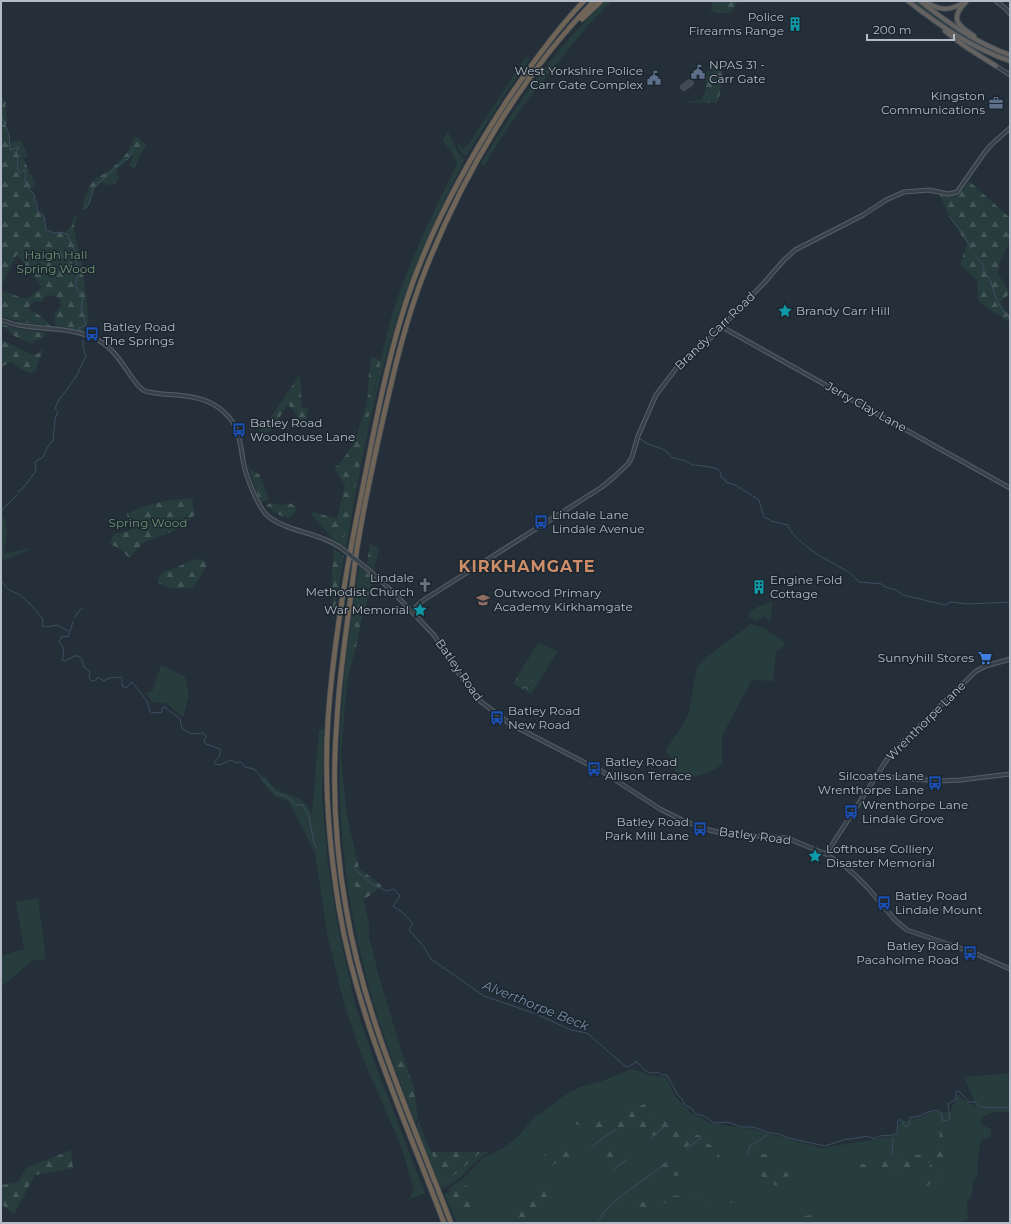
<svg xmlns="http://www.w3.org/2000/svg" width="1011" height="1224" font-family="Montserrat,sans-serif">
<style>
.grass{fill:#273c3c}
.forest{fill:url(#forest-firs)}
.park{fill:url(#park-crowns)}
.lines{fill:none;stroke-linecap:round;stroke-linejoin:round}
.stream{stroke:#3b4e62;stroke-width:1}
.taxiway{stroke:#3f4a56;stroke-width:8}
.tertiary-casing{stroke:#565f68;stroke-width:5}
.trunk-casing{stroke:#434c55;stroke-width:6}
.motorway-casing{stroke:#434c55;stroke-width:6}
.tertiary{stroke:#38414a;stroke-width:3}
.trunk{stroke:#636260;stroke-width:4}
.motorway{stroke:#706456;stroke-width:4.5}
.tertiary-bridge-casing{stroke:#565f68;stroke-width:5;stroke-linecap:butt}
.tertiary-bridge{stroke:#38414a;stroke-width:3}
.labels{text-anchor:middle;stroke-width:3;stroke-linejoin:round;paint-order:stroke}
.poi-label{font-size:12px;fill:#b3bcc6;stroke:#1d262f;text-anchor:start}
.park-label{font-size:12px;fill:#6c9573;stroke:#1d262f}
.street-label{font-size:12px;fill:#b3bcc6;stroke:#1d262f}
.water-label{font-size:13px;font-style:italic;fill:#768ea8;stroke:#1d262f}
.district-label{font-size:16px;font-weight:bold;letter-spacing:1px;fill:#cc8e68;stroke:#1d262f}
</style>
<defs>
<pattern id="forest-firs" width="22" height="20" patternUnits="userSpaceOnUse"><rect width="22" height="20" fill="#273c3c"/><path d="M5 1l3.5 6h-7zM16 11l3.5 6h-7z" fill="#445657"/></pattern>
<pattern id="park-crowns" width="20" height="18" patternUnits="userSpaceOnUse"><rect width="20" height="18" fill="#273c3c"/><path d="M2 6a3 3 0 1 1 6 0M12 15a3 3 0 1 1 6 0" fill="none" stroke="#445657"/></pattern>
</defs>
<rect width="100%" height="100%" fill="#242f3a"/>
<g class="grass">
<path d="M606,1h6l-23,23 -66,82 -22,32 -16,27h-5c35,-59 75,-118 126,-164z"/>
<path d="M912,1h5c30,23 57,42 93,56v2c-37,-13 -68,-34 -98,-58z"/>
<path d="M526,57l4,2 -24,34 -40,63c-6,-2 -7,-8 -9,-14l6,7 5,-4z"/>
<path d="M447,132c9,8 7,21 18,27 -25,49 -48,99 -65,151 -25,76 -40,159 -54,238l-8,-6 6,-3 19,-95 -4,-2 8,-20 6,-26 -5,-2v-5l6,2c7,-31 13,-64 24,-94 16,-46 38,-90 59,-133l-5,-11 -9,-12z"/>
<path d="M3,516c7,13 3,24 0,38l26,-6 -1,3 -23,9 -4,-3v-38z"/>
<path d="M359,567l7,5c-6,25 -13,49 -12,74l2,1 -8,30 -3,27 -4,52 6,59 9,40 -6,2 7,43h7l5,24v12l10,40 23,77 -1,8 8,21 3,28 6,9 -2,1v5c-19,-52 -39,-103 -52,-157 -22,-85 -29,-176 -22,-264 3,-46 10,-92 17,-137z"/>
<path d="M772,602l-1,20 -7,-6 -7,5 -9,-5c4,-9 15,-11 24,-14z"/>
<path d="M751,624c12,2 26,12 35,20l-10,8 -3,29 -21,-1 -30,56v29l-14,8 -19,5 -14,-7 -3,-13 -7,-7 15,-22 8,-14 9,-48 11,-11z"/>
<path d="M538,643l20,8 -20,32 -18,-11z"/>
<path d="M161,665l24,12 4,18 -6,22 -17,-14 -14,-1 -6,-10h6z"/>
<path d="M324,729l-2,68 6,68 10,62 18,80 21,62 48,124 -17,7 6,-9 -12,-43 -41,-94 -17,-50 -17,-71 -12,-80 -26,-51 -16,-7 -13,-16 7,-2c5,17 27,15 38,26 3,3 5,8 7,11l7,-84z"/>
<path d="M38,898l8,61 -14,2 -31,26v-31l23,-7 -8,-47z"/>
<path d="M632,1069l17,6 17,2 9,19 15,16 20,11 42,6 70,19 71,-12 5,-4 1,-10 16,-3 18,-7h18c0,-7 5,-10 7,-17l4,4 14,7 -12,-29 46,-4v39c-10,0 -25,-2 -29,10l3,4 7,3v9l-10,1 -4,25 1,12 -6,8 1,6 -6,14 1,15 -5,2 -1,2h-505l-13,-29 6,-3 -1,-3 12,-8 22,-22 22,-11 12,-10 18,-20 33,-24 12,-6 22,-6z"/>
<path d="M419,1121l6,17 20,44 36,-30h9c-20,10 -25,28 -49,37l-22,-56 -2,-11z"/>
</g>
<g class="forest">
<path d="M712,1h25v3l-5,7 -4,2 -18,-1 2,-3z"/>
<path d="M721,60c2,13 1,31 -4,43l-33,-1 17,-2c10,-13 1,-16 6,-29l4,-1z"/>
<path d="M1,96l5,7c-2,7 2,12 1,20l-2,1 4,10v9l13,-3v3l6,13 -5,2 13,27 -7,5 6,5c-1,1 1,12 2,15l7,6 2,13 8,4 5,-1 6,2 4,-6 3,-2 1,-7 5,-5 -4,15 8,35 7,58 -7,9 -26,-5 -2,-10 4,-7 3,-2 -1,-8 -8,-4 -5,1 -6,6h-8l-5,6 14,9 8,9 -29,-4 -20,-6v-26l21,8h6l14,-11 -25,-33 -16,33z"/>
<path d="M134,137h3l10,9c-6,6 -11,16 -13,23l-5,-3 4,-9 -1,-2c-4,6 -10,9 -15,14l2,11 -6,4 -8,1 -3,-3 -8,7 -5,16 -4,5h-2c-1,-9 5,-23 11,-30 3,-3 9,-5 13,-8 11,-8 25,-22 27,-35z"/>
<path d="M969,181l40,36 1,3v21l-11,23 -1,11 7,8 4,11 -9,8 10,14v7l-32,-22 -1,-21 -17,-15 7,-21 -18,-28 -9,-21c16,4 21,-1 29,-14z"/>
<path d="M1,324l18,5 28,4c-3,4 -6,8 -12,7l-2,4 -19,-8 -11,-10h-2z"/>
<path d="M1,340l33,15 5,-2 2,-4 2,1 -8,22c-8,4 -17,-6 -24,-10l-10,5z"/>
<path d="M372,356l9,5 -8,31 -5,-3 1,-15z"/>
<path d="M299,376c4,11 1,21 3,32h6l-2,11 -5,2 -13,-17 -17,26 -6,4 -6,-3 7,-6 8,-13z"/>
<path d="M368,394l6,2 -7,26 -8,20 5,2 -20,95 -6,3 -5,-3 -22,-25 3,-2 23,7 8,-34 -11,-16c5,-5 9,-10 13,-15 10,-13 18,-43 21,-60z"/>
<path d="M248,466l5,5 6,3 10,25 -8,5z"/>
<path d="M192,498l3,17 -21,16 -31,12 -14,15 -7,-8 -12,-6 3,-10 17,-3 -3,-17c20,-11 42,-14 65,-16z"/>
<path d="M271,503c3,0 7,2 10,2 9,-1 9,-4 16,4l-6,8c-10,2 -17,-6 -25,-12z"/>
<path d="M370,544l9,4 -5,22 -7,-6z"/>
<path d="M334,549l10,7 -11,65 -1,-48z"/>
<path d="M201,559l4,2 2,4 -13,22c-12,2 -26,4 -35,-4l-1,-5 6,-7 12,-3 15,-8z"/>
<path d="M366,572l7,5c-5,23 -13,46 -17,70h-2c-1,-26 6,-50 12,-75z"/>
<path d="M356,855l3,13 23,18 -18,14h-7l-8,-43z"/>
<path d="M402,1053l12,35 4,31 -6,-9 -7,-19 3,-9 -6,2 -6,-20 5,-3z"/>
<path d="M648,1103l-8,11 21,5 27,13 13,4 -16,12c-28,-19 -75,-19 -108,-23l-2,-3 38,-5 9,-5z"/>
<path d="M935,1126l9,1c7,10 -2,45 -10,54 -3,3 -6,4 -10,6 -4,2 -4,4 -8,5l-5,-5 1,-2c10,-3 19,-10 18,-23l-11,5 -30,6 -10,-4 -7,-1 -19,-1 1,-2 19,-2 23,-6 15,-1 17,-3 4,-2 5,-7 3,-9v-2l-4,-2z"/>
<path d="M702,1141h3c7,5 15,12 16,20 -10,-2 -16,-10 -26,-12l2,-4z"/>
<path d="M567,1147l10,3 -2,5c-14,4 -26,13 -40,17l-1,-2 9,-3 12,-10v-4l-1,-2 -10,5c5,-8 15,-9 23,-9z"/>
<path d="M71,1150l2,18 -38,7 -21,39 -13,-10v-19l17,-3 8,-14z"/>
<path d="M595,1150l26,3 2,5 -12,11h-2l-6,-12 -8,-2z"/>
<path d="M431,1152h50l-36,31z"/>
<path d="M769,1154l2,1 -2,5 1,11 4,1c6,-4 8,0 14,0 2,0 4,0 6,0l2,1v3l-14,1 -6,9 -4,-3 -13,5 -2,-4 7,-6 -8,-7 1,-7 -4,-8 1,-1z"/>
<path d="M651,1160c7,0 29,7 32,14l-1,1 -19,2 -8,-7v-6l-4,-2z"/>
<path d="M466,1185l4,6v10l7,22h-15l-12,-32 11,-2z"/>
<path d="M544,1190l4,9 -1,5 -21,17c-6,-1 -9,-5 -10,-10z"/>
<path d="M663,1195l36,2 34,4 -1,2 -50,-2 -24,3 -23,6 -3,-5 -2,-4 3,-1 5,3z"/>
<path d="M810,1215h14l1,3v1l-10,4h-15l-1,-4 1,-2z"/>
</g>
<path class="park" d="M520,672l18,11 -7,11 -18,-10z"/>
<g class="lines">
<g class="stream">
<path d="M1,115l8,19 1,16 9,-3 -4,6 3,7 -1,8 3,5 4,-3h2c-3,12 0,17 9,25l-1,3 3,6v6l7,6 2,14 8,3 5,-1 8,2 9,20c-1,6 2,13 3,18 -5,10 -4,18 4,26l-2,11 5,16 -7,3v2l3,1"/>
<path d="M84,209l5,-5 5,-17 30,-27 4,-1 5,-10"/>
<path d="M949,216l14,18 8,14"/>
<path d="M975,255l8,10 1,6 6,9 6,18 7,13 7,9"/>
<path d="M640,439l8,5 17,6 8,8c7,1 13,2 19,7 5,0 24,2 27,5 2,2 2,4 2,7l4,2 1,3 11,4 22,14 5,17 6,3"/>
<path d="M18,492l5,-4 13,-17 -1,-9 8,-5 4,-9 6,-8 2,-21 3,-7 -3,-4 4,-8 17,-23 10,-21 -3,-9v-7"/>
<path d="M1,513l2,-4 14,-14"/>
<path d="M771,521l17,4c2,10 24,26 32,31"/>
<path d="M822,557l28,16 9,9 23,2 3,3 11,3 7,5 42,10 6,-3 17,2 42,-2"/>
<path d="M1,581l8,9 11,5 12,11 10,12 1,3 -1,5 5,1 10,-2 11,6"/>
<path d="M74,618l5,-7 4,-3"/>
<path d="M73,622l-5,15 -6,-1 -3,6c6,6 5,11 3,18l3,1 10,-5h4l3,4 2,7 6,4 -1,7 3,3 4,-1 2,-3 6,4 5,-3 12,-1 1,1v8l4,2 6,-6 15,19 3,11 11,1 1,-1v-4l3,-1 15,12 2,10 11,5 10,-1 3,3 -2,6 2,2 14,5c1,6 -1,9 -6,13l1,2 5,1 11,-5 5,3 5,-1 4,5 9,2 22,24 10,3 10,9h7l6,12 5,26 3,5"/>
<path d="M355,869l14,13 17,9 8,-2 6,7 -7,10 10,7 10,11 -4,6 15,17 7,12 53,37 52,18 35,16 16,3 38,33 3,1 7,-4 1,-2c8,7 10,15 22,11l4,3h5l11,20 4,4 3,6 7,4 4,5 8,2 10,7 14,-1 13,5h12l17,6 9,1 9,4 37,8 21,-7h5l17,-3 6,3 5,-3 15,-1 3,-3 1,-12h4l2,5 2,2 4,-4v-6c11,2 19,-9 29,-6l3,4v5l4,1 4,-3 -2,-14 8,-5v-7l2,-1 2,1 9,10h6l5,5 30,1"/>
<path d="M650,1139l17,-15"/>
<path d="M591,1147l25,-18"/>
<path d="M686,1149l15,-11"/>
<path d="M747,1155l3,-9 17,-11"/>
<path d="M892,1155l1,-17"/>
<path d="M614,1169l12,-9"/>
<path d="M597,1221l10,-12 14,-13 47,-34"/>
</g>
<path class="taxiway" d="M684,87l6,-4"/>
<defs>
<g id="tertiary">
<path d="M996,1l9,7 5,6"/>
<path d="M996,66l14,9"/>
<path d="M1,320c6,2 12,4 17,5 27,5 56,2 80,15 15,8 24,23 33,36 4,5 7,12 14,15 5,2 12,2 18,3 22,2 45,2 62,19 14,13 15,29 18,47 2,14 15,49 26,57 17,13 42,15 62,25"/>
<path d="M722,327l288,161"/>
<path d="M370,571l24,22 40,42 27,42 19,24 30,23 93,48 57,37 24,12 25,9 18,4 60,4 39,16 21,14 8,7 13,13 27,32 12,10 67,23 36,16"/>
<path d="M412,611l10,-10 180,-114 12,-10 14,-13 4,-7 6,-21 18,-41 25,-33 34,-28 48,-50 21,-24 11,-10 68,-35 23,-15 18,-8 25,-2 20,4 8,-2 28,-40 7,-8 18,-16"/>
<path d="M877,776l61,5 23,-1 49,-6"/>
<path d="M826,854l62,-96 7,-8 81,-79 10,-5 24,-7"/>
</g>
<g id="trunk">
<path d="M908,1c32,25 64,47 102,60"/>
<path d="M920,1c28,22 56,42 90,54"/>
<path d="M925,1c12,8 22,11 36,3"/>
<path d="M966,2c-17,16 -8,24 8,34"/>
<path d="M945,31l21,16 30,19"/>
</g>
<g id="motorway">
<path d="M582,19l19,-18"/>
<path d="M444,1223c-39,-104 -87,-205 -105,-315 -10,-62 -15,-126 -11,-189 5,-71 17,-143 31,-213 13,-64 24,-128 43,-191 23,-77 62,-149 106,-216 23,-34 47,-68 76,-98"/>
<path d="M451,1223c-39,-103 -87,-206 -105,-315 -11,-62 -14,-127 -9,-189 2,-40 8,-79 13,-117 3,-22 5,-44 9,-65 6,-37 14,-73 22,-109 12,-53 24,-107 44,-157 38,-97 96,-195 169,-270"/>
</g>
</defs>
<use href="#tertiary" class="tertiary-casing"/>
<use href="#trunk" class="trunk-casing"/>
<use href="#motorway" class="motorway-casing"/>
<use href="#tertiary" class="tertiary"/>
<use href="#trunk" class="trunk"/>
<use href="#motorway" class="motorway"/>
<defs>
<path id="tertiary-bridge" d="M331,542l9,5 30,24"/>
</defs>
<use href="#tertiary-bridge" class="tertiary-bridge-casing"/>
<use href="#tertiary-bridge" class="tertiary-bridge"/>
</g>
<defs>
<symbol id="building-bare" viewBox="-9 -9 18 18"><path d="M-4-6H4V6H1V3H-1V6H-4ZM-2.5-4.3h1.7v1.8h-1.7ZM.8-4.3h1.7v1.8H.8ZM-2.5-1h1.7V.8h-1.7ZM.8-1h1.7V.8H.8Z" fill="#0f9aa8" stroke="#1d262f" stroke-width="2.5" paint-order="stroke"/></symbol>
<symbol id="civic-bare" viewBox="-9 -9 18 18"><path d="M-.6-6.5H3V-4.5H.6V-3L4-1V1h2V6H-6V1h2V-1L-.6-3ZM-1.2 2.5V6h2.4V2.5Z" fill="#5c6f8a" stroke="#1d262f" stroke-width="2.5" paint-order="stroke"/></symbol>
<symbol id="office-bare" viewBox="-9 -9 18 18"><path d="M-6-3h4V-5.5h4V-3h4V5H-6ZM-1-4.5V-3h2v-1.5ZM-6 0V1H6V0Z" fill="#5c6f8a" stroke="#1d262f" stroke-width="2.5" paint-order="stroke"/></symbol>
<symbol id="sight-bare" viewBox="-9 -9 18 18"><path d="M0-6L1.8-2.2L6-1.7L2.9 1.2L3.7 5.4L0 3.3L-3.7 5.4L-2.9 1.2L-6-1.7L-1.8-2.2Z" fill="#0f9aa8" stroke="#1d262f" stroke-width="2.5" paint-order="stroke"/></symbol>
<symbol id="bus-bare" viewBox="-9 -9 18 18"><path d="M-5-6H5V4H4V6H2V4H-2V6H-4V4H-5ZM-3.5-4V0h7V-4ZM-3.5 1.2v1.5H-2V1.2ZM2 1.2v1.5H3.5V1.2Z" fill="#1a4fb4" stroke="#1d262f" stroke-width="2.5" paint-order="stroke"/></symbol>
<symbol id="church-bare" viewBox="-9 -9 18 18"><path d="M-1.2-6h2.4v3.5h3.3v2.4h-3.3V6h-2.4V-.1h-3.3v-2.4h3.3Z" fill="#6b7280" stroke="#1d262f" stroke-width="2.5" paint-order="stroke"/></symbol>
<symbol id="school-bare" viewBox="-9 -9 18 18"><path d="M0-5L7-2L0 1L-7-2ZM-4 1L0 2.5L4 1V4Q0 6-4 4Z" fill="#8d6e63" stroke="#1d262f" stroke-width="2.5" paint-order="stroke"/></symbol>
<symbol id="supermarket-bare" viewBox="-9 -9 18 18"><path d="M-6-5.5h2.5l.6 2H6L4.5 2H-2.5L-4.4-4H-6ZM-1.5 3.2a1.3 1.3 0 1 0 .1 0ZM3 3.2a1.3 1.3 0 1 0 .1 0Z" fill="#3f7fe0" stroke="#1d262f" stroke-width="2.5" paint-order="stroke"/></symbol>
</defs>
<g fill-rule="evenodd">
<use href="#building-bare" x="785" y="14" width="20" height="20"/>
<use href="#civic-bare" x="688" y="62" width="20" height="20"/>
<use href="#civic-bare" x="644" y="68" width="20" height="20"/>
<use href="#office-bare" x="986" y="93" width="20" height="20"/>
<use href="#sight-bare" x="775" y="301" width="20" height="20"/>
<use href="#bus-bare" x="82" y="324" width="20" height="20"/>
<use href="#bus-bare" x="229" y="420" width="20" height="20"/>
<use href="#bus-bare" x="531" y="512" width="20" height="20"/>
<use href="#church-bare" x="415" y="575" width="20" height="20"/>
<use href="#building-bare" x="749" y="577" width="20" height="20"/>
<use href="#school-bare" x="473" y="590" width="20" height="20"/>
<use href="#sight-bare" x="410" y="600" width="20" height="20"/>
<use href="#supermarket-bare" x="975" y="648" width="20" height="20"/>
<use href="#bus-bare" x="487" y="708" width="20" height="20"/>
<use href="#bus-bare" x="584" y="759" width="20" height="20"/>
<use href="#bus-bare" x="925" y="773" width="20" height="20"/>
<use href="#bus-bare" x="841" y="802" width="20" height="20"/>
<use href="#bus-bare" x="690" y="819" width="20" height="20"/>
<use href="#sight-bare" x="805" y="846" width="20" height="20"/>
<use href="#bus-bare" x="874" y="893" width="20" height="20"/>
<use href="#bus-bare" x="960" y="943" width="20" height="20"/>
</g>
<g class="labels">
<g class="poi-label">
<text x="784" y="21" text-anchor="end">Police<tspan x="784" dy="14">Firearms Range</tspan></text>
<text x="709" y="69">NPAS 31 -<tspan x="709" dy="14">Carr Gate</tspan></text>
<text x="643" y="75" text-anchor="end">West Yorkshire Police<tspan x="643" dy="14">Carr Gate Complex</tspan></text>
<text x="985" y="100" text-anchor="end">Kingston<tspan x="985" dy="14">Communications</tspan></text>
<text x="796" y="315">Brandy Carr Hill</text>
<text x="103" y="331">Batley Road<tspan x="103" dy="14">The Springs</tspan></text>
<text x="250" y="427">Batley Road<tspan x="250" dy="14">Woodhouse Lane</tspan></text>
<text x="552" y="519">Lindale Lane<tspan x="552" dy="14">Lindale Avenue</tspan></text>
<text x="414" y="582" text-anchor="end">Lindale<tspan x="414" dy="14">Methodist Church</tspan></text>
<text x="770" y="584">Engine Fold<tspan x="770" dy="14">Cottage</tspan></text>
<text x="494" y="597">Outwood Primary<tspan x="494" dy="14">Academy Kirkhamgate</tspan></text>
<text x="409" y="614" text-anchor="end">War Memorial</text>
<text x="974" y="662" text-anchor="end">Sunnyhill Stores</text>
<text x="508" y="715">Batley Road<tspan x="508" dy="14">New Road</tspan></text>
<text x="605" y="766">Batley Road<tspan x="605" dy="14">Allison Terrace</tspan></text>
<text x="924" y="780" text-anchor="end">Silcoates Lane<tspan x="924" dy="14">Wrenthorpe Lane</tspan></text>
<text x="862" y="809">Wrenthorpe Lane<tspan x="862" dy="14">Lindale Grove</tspan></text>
<text x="689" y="826" text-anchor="end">Batley Road<tspan x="689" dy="14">Park Mill Lane</tspan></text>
<text x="826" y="853">Lofthouse Colliery<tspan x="826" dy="14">Disaster Memorial</tspan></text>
<text x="895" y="900">Batley Road<tspan x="895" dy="14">Lindale Mount</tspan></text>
<text x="959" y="950" text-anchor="end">Batley Road<tspan x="959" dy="14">Pacaholme Road</tspan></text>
</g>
<g class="park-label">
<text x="56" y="259">Haigh Hall<tspan x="56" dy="14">Spring Wood</tspan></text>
<text x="148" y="527">Spring Wood</text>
</g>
<g class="street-label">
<text transform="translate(715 331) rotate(-44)" y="4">Brandy Carr Road</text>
<text transform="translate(866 407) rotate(29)" y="4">Jerry Clay Lane</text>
<text transform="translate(459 670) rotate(55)" y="4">Batley Road</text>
<text transform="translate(926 721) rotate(-45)" y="4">Wrenthorpe Lane</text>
<text transform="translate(755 836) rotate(7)" y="4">Batley Road</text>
</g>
<g class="water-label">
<text transform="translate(536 1005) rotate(22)" y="5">Alverthorpe Beck</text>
</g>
<g class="district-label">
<text x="527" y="572">KIRKHAMGATE</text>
</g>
</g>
<rect width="1011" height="1224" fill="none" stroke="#b3bcc6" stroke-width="4"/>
<path d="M867 34v6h87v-6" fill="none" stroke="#b3bcc6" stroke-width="2"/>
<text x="873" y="34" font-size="12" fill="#b3bcc6" stroke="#1d262f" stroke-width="3" paint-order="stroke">200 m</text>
</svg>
